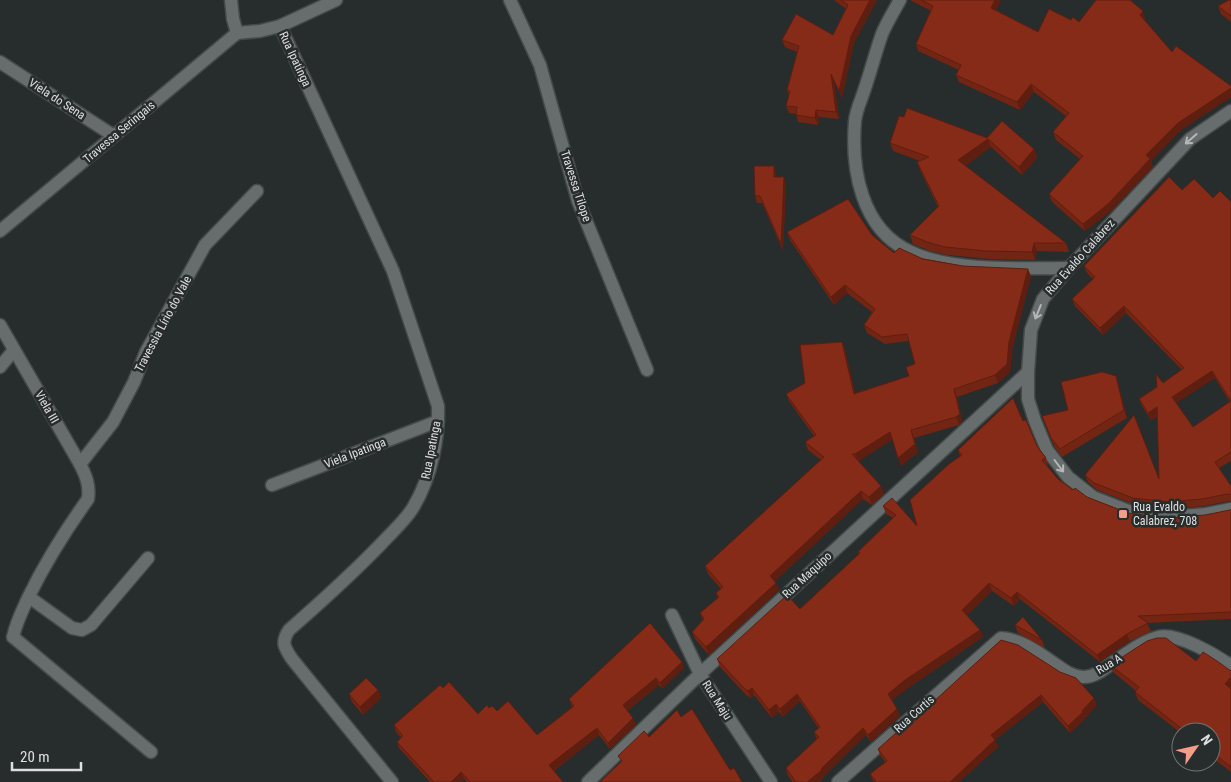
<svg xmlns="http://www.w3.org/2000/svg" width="1231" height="782" font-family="'Roboto Condensed',sans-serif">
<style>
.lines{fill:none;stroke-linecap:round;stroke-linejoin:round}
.service-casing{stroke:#444a49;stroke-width:15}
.minor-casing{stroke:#444a49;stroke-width:15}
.service{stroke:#676d6d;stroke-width:12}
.minor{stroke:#676d6d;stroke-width:12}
.wall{fill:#732514;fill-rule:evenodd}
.shaded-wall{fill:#5e1e10}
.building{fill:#862b17;stroke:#5e1e10}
.oneway{stroke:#b3b8b7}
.poi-dot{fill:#f49e89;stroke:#272c2c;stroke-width:2}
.labels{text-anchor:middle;stroke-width:5;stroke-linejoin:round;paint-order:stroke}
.street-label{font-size:12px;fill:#dce0df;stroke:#272c2c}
.poi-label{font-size:12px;fill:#dce0df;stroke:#272c2c;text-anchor:start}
</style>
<rect width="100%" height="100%" fill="#272c2c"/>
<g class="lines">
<defs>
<g id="service">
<path d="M510,0l30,65 38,136 69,169"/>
<path d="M0,62l114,74"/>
<path d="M0,325l80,139c6,12 10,21 8,35 -23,32 -43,64 -60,99 -6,13 -12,25 -15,39"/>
<path d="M80,464l33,-42 21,-40 12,-30 59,-107 52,-54"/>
<path d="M272,485l166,-64"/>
<path d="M29,597l43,31 10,2 9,-5 57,-67"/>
<path d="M13,637l138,115"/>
</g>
<g id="minor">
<path d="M231,0l2,19 4,14"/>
<path d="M900,0c-6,11 -13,22 -18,34 -6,17 -11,36 -17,54 -3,10 -9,22 -10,33 -4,48 6,109 56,131 42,20 111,16 158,16"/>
<path d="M280,26l113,245 45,135c1,33 -7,71 -24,100 -7,13 -22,26 -32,37 -30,31 -61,59 -93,87 -8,12 -5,17 3,29l100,123"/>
<path d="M237,33l23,-2 20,-5 56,-26"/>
<path d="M1231,111l-41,28 -121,129 -26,31 -12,31 -3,42v27l7,22 12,29 21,27 25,20 41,16 37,4 35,-3 25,-5"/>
<path d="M0,231l237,-198"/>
<path d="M0,367l14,-17"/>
<path d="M672,615l28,59 71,108"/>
<path d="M588,782l112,-108 328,-302"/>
<path d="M838,782l163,-144c21,1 39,16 57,28 7,5 14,10 24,11 11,1 21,-7 30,-14 14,-9 30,-22 46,-26 19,-5 58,18 73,29"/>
</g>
</defs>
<use href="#service" class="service-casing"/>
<use href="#minor" class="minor-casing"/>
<use href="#service" class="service"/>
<use href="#minor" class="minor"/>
</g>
<g class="wall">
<path d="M834,0h43l-23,43 -12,55 -8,-17 5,38 -20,-2 -1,8 -20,-3 -2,-8 -7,-1 -3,-7 3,-11 -2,-5 10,-38 -12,-5 -3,-7 51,-5 13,-26z"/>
<path d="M910,0h91l-5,10 42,22 33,-12 8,2 17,-22h35l14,18 -1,2 28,32 59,34v11l-50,33 -30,31 2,6 -42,44 -26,20 -33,-29 -3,-8 31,-35 -24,-19 -3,-8 13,-16 -32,-24 -14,18 -61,-28 -3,-7 3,-5 -41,-19 -2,-7 15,-33z"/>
<path d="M1231,0v22l-10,-8 -3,-8z"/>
<path d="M904,117l130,32 3,9 -15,17 -31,-28 -26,19 101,77 3,9 -32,-1 -2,9 -46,-1 -41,-4 -18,-4 -17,-7 -3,-9 28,-28 -18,-37 -3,-8 3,-1 -27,-10 -3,-8z"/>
<path d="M774,166l2,7v4l10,7 -3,67 -21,-48h-5l-2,-7z"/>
<path d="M1182,190l49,12v259l-12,7 12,18v16l-2,-1 -24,5 -34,3 -35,-4 -39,-15 -9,-8 -3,-7 74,4 -1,-63 -7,4 -9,-14 -3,-7 43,-29 -56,-57 -23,22 -28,-29 -3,-7 21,-20 -6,-6 -3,-7zM1215,378l15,24 -37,25 -17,-24z"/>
<path d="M787,232l85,3 22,18 69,13 68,10 -19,74 -2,22 -12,11 -41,14 5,24 -3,4 -45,13 4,14 -17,14 -8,-27 -35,22 23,25 3,8 -12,11 -9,-6 -88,82 4,9 -70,65 -14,-16 -3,-7 11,-11 -3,-8 18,-15 -2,-5 5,-4 -13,-15 -3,-8 116,-106 -13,-10 -3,-8 9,-6 -25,-35 -3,-7 19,-11 37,-41 3,8 10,43 54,-17 6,-12 -6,-23 -24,3 -18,-11 -3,-8 8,-13 -25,-19 -13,12 -44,-65z"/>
<path d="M1118,384l9,34 -65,39 -8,-11 -9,-22 23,-14z"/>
<path d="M1023,421l14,25 9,12 2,7 -1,1 11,13 15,11 14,7 41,16 41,5 36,-3 25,-5 1,-1v110l-84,4 4,8 -21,10 -30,21 -80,-63 -6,7 -22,-15 -25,24 13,15 3,7 -75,51 -16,12 8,16 -29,26 -5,-7 -42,41v1l-5,5h-26l-5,-6 -2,-8 31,-28 -3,-8 5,-3 -19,-28 -17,16 -4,-5 -7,6 -18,-23 -3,3 -5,-3 -26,-28 -3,-8 83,-50 59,-55 -1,-2 35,-34 -7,-4 -3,-8 34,20 43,-70 -2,-6z"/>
<path d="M1015,625l27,15 3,8 -27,-15z"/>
<path d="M1001,640l96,65 -12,13v1l-15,14 -27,-31 -48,38 3,7 -39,35h-85l-4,-8 15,-12 -5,-7 -2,-6 30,-24z"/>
<path d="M1196,661l35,10v16l-1,2h1v83l-20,-15v-25h-30v1l-43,-33 -3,-8 1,-1 -23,-19 -3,-7z"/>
<path d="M684,668l-22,21 -3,-4 -32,26 9,14 -26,24 -11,-14 -45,36 9,11h-96l-3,-3 -3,3h-31l-31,-34 -2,-6 4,-5 -5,-5 -2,-7 49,-37 35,26 11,-6 8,3 40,24 35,-28 -3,-8z"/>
<path d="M378,690l3,8 -18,17 -11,-13 -3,-8z"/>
</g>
<g class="shaded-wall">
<path d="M870,0h7l-23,43 -12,55 -3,-7 12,-55z"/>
<path d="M995,0h6l-7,15 -3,-7z"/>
<path d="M1143,11l2,7 -3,4 -2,-7z"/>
<path d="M831,74l3,7 5,38 -3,-7z"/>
<path d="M1031,84l3,8 -14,18 -3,-8z"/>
<path d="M1231,88v9l-50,33 -30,31 2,6 -42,44 -26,20 -2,-7 63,-69 32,-32z"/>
<path d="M816,110l3,7 -1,8 -3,-7z"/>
<path d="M988,139l3,8 -30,22 -3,-9z"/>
<path d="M1034,149l3,9 -15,17 -3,-8z"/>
<path d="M774,166l2,7v11l-2,-7z"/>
<path d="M784,177l2,7 -3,67 -2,-7z"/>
<path d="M1034,243l3,8 -2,9 -3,-8z"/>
<path d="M1028,269l3,7 -19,74 -2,22 -12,11 -3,-8 14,-33z"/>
<path d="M845,285l2,8 -13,12 -3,-8z"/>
<path d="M1124,306l2,7 -23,22 -3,-7z"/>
<path d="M842,342l3,8 12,51 -3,-7z"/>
<path d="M1212,371l3,7 -40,26 -3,-7z"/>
<path d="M1116,376l2,8 9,34 -3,-8z"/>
<path d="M954,389l3,8 5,24 -3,4 -3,-8z"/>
<path d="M1157,407l3,7 -9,6 -3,-7z"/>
<path d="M911,430l7,22 -17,14 -3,-8z"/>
<path d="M890,432l3,7 -35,23 -3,-8z"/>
<path d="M881,486l3,8 -12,11 -3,-8z"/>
<path d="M861,491l2,8 -90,84 -3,-7z"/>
<path d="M776,583l3,7 -70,65 -3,-8z"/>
<path d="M989,583l3,8 -27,26 -3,-7z"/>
<path d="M1017,592l3,7 -6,7 -3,-8z"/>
<path d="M980,630l3,7 -75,51 -18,14 -2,-8 17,-14z"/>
<path d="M1127,634l3,7 -30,21 -3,-7z"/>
<path d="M682,662l2,6 -22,21 -2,-6z"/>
<path d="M1231,677v10l-4,5 -2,-8z"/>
<path d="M656,678l3,7 -34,27 -2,-7z"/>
<path d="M752,688l2,7 -3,3 -3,-7z"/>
<path d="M378,690l3,8 -18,17 -3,-8z"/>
<path d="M797,694l3,7 -17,16 -3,-8z"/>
<path d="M1041,695l2,7 -48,38 3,7 -39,35h-9l41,-47z"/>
<path d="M1094,698l3,7 -12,13v1l-15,14 -2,-7z"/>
<path d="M776,704l3,8 -7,6 -3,-8z"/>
<path d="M897,709l3,7 -29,26 -3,-7z"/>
<path d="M633,718l3,7 -26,24 -2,-6z"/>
<path d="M597,728l2,7 -47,37 -3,-7z"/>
<path d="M863,728l3,7 -42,41v1l-5,5h-12z"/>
<path d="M461,772l3,7 -3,3h-10z"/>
</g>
<g class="building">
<path d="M841,0h29l-19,36 -12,55 -8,-17 5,38 -20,-2 -1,8 -19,-3 1,-8 -11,-1 4,-15 -3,-1 12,-44 -17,-6 14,-26 37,21 15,-30z"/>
<path d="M921,0h74l-4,8 47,24 11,-23 22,11 2,-3 6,5 17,-22h34l13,11 -3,4 32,37 4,-6 55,40v2l-53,35 -32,32 4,4 -42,45 -25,20 -34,-30 34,-38 -30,-24 16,-19 -38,-29 -14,18 -61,-27 5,-10 -45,-21 17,-38z"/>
<path d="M1229,0h2v16l-13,-10z"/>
<path d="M907,108l80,30 15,-17 32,28 -15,18 -31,-28 -30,21 108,83h-32l-2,9 -46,-1 -41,-4 -18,-5 -17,-7 29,-29 -22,-44 12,-5 -39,-14 9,-27 5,1z"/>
<path d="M754,166h20v11h10l-3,67 -21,-48h-5z"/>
<path d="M1169,177l13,13 12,-11 19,19 7,-7 11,11v199l-19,-30 -40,26 21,30 38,-26v51l-16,10 16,24v9l-4,-1 -25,5 -34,3 -35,-4 -39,-15 -9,-8 49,-60 25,64 -2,-72 -9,6 -9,-14 18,-12 -1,-13 7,9 21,-15 -60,-62 -24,22 -28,-29 23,-22 -11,-11z"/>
<path d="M848,199l24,36 22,18 5,-5 24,11 40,7 65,3 -19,73 -2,22 -12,11 -41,14 6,25 -4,3 -45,13 4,14 -17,14 -8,-26 -35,22h-3l29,32 -12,11 -8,-6 -91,85 6,7 -70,64 -14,-15 12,-13 -4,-6 19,-16 -3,-4 7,-6 -18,-21 119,-109 -19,-15 11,-7 -30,-41 19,-11 -5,-38 42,-3 12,52 55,-18 -3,-9 9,-3 -8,-30 -25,3 -18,-12 11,-16 -30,-24 -14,12 -44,-65z"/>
<path d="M1102,372l14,4 8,34 -64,39 -9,-11 -9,-22 26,-6 -7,-28z"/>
<path d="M1013,398l10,23 3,-1 11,26 9,12 -4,2 16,19 15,11 2,-2 12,9 41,16 41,5 36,-3 25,-5 1,-1v103l-93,4 10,7 -21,11 -30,21 -80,-63 -6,6 -22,-15 -27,27 18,20 -75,50 -17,14 9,15 -29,26 -5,-7 -42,41 1,1 -15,12h-11l-10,-14 33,-31 -5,-5 6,-5 -23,-33 -17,15 -4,-5 -7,6 -17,-22 -4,3 -4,-3 -27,-29 70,-64 13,14 60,-56 -2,-1 38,-37 -13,-9 9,-8 25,28 -7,-26 39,-36 13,-9 -4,-5z"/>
<path d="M1023,617l19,23 -27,-15z"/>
<path d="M650,623l32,39 -22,21 -4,-5 -33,27 10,13 -25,25 -11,-15 -48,37 14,17h-93l-9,-10 -10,10h-17l-37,-40 6,-6 -9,-11 46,-40 3,3 6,-6 29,32 9,-9 2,3 3,-2 5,5 11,-10 29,34 37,-29 -5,-7z"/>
<path d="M1157,638h9l30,23 7,-9 14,9 14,10v6l-6,7 6,5v78l-20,-16v-19h-25l-51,-40 4,-5 -29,-22 37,-24z"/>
<path d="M1001,640l17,5 42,27 16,6 18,20 -12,13 1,1 -15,14 -27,-31 -50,40 4,5 -45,42h-75l1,-1 -6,-7 17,-13 -9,-12 29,-26 1,2z"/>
<path d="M366,678l12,12 -18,17 -11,-13z"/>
<path d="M692,709l38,61 4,-2 8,14h-142l22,-21 -4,-5 26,-25 5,6 28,-27 4,7z"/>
</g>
<defs><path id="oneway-shaft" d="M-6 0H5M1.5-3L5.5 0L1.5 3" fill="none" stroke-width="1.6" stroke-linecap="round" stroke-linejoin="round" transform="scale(1.25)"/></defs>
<g class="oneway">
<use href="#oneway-shaft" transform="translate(1191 139) rotate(139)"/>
<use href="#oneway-shaft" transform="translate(1038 312) rotate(112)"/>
<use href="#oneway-shaft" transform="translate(1059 466) rotate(53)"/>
</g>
<rect class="poi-dot" x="1118" y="509" width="10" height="10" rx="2.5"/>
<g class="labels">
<g class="street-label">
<text transform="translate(295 59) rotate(65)" y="4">Rua Ipatinga</text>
<text transform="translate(57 99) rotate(33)" y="4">Viela do Sena</text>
<text transform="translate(119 132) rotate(-40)" y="4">Travessa Seringais</text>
<text transform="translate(576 186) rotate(72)" y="4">Travessa Tilope</text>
<text transform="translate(1080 257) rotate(-48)" y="4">Rua Evaldo Calabrez</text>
<text transform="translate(163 324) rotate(-62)" y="4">Travessia Lírio do Vale</text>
<text transform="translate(47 407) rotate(60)" y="4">Viela III</text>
<text transform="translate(431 450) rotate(-79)" y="4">Rua Ipatinga</text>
<text transform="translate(355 453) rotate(-21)" y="4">Viela Ipatinga</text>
<text transform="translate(807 575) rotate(-43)" y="4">Rua Maquipo</text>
<text transform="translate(1109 664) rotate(-31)" y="4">Rua A</text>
<text transform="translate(717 700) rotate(57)" y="4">Rua Maju</text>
<text transform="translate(914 714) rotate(-42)" y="4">Rua Cortis</text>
</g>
<g class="poi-label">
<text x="1133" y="511">Rua Evaldo<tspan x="1133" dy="14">Calabrez, 708</tspan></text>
</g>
</g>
<g transform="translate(1196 747) rotate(56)"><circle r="24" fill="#272c2c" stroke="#6f7474"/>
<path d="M0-4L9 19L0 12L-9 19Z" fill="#f49e89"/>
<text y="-8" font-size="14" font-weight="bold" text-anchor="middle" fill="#dce0df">N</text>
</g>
<path d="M12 762v8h69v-8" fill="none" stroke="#dce0df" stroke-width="2.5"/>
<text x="20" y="762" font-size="15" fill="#dce0df" stroke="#272c2c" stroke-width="4" paint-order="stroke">20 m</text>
</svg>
